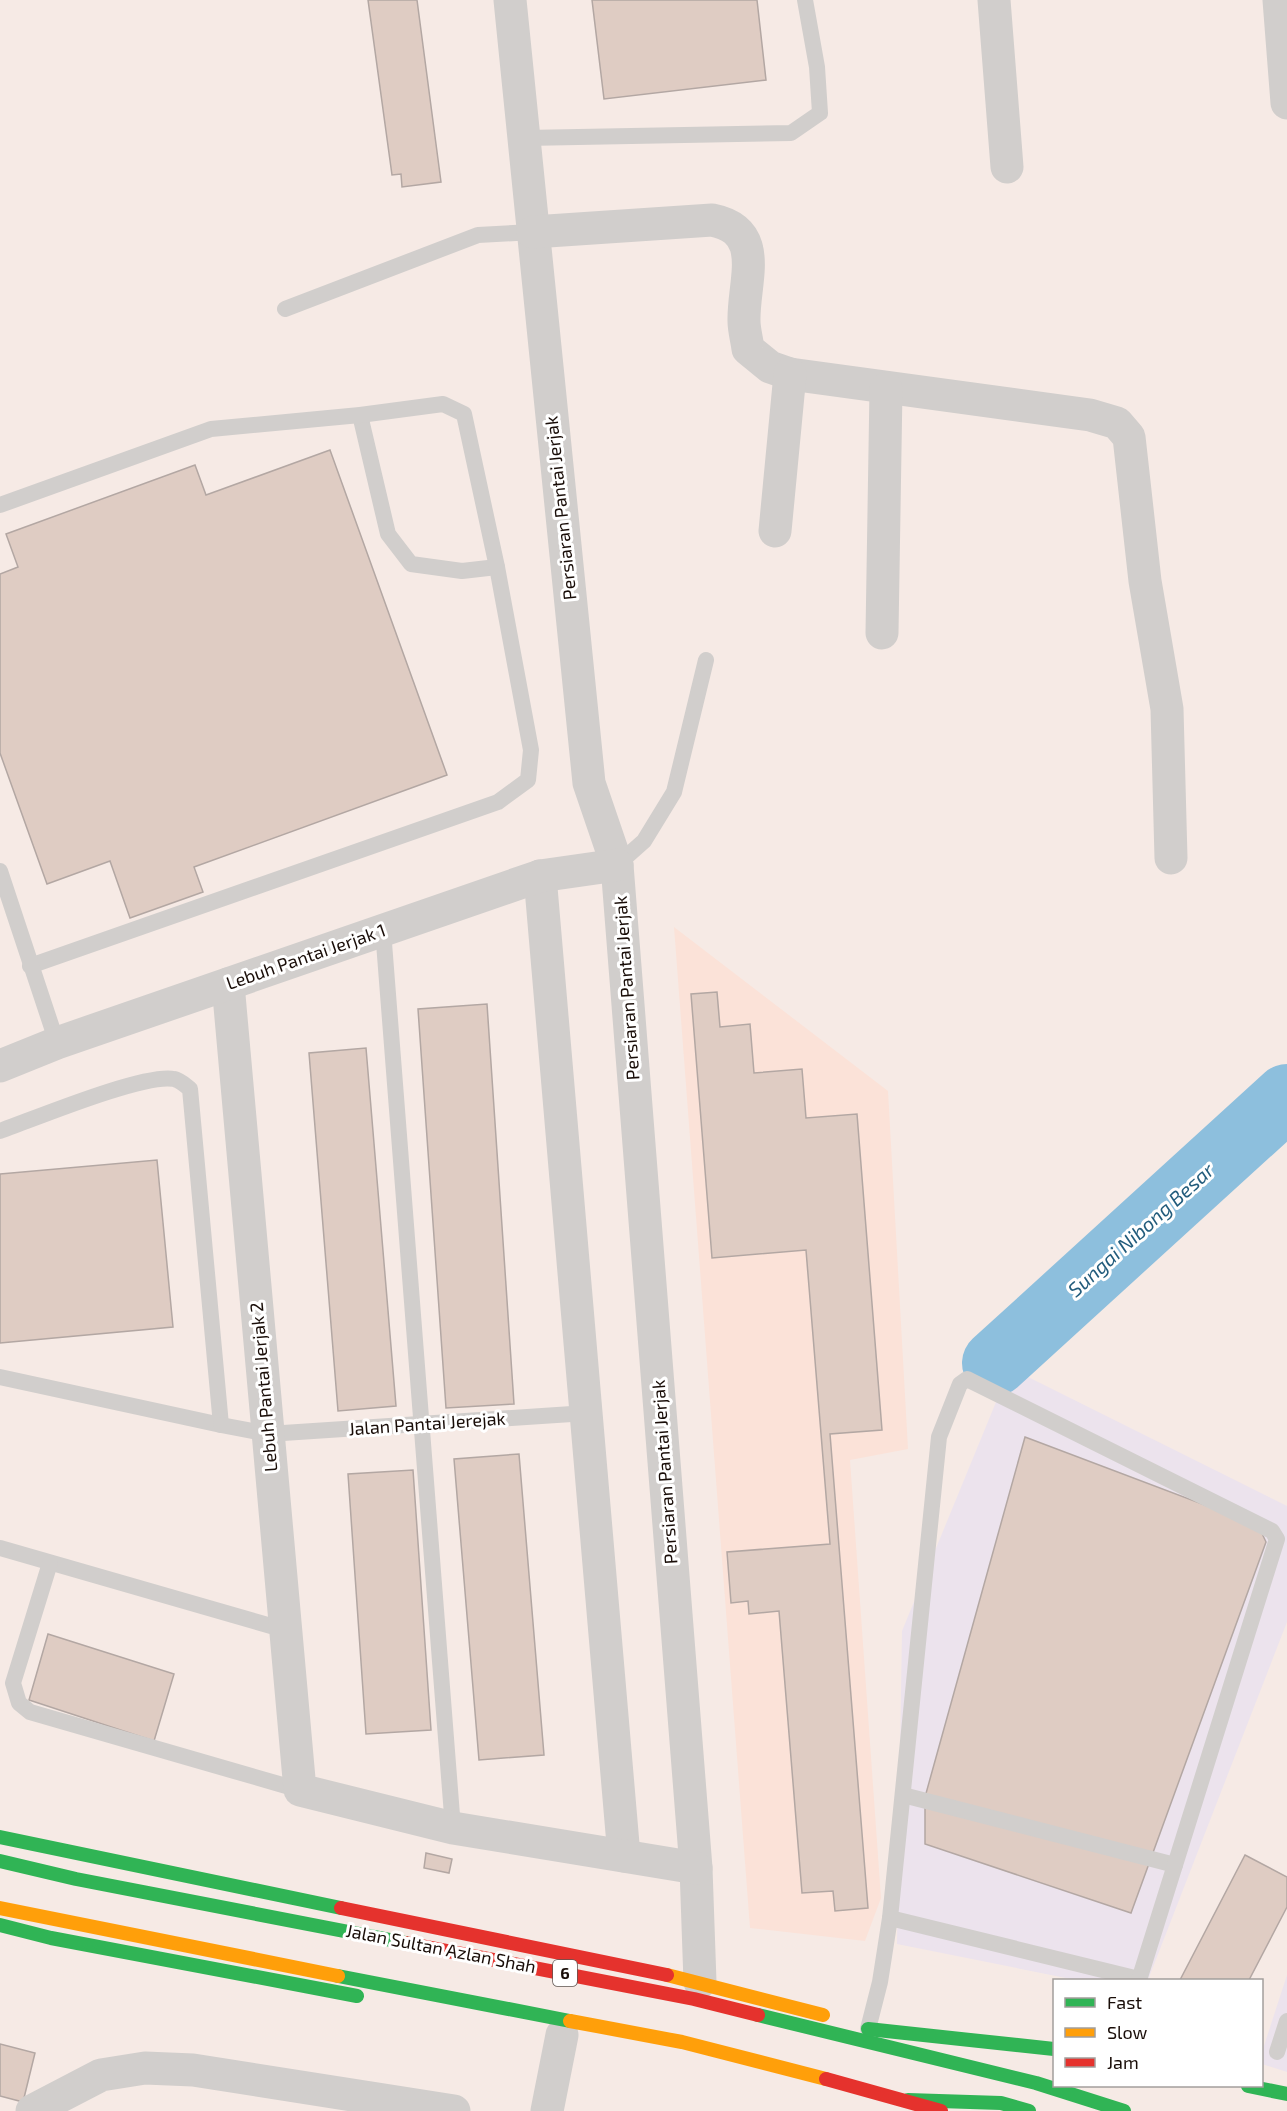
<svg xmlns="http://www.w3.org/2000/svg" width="1287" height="2111" font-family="'Exo 2',sans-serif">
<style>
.commercial{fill:#ece3ed}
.built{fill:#fbe2d8}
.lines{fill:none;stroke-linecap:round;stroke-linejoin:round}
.river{stroke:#8dbfdd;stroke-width:66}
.building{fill:#dfccc3;stroke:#b3a7a3;stroke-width:1.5}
.lane{stroke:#d1cecc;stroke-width:16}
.street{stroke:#d1cecc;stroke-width:33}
.fast{stroke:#30b455;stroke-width:14}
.slow{stroke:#ff9f0a;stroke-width:14}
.jam{stroke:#e5322d;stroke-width:14}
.labels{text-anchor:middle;stroke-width:6;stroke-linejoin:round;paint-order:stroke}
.shield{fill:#fff;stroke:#5e5652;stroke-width:1.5}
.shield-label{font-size:16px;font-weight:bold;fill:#190d08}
.street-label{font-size:18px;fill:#190d08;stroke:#fff}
.water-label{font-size:20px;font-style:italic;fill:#225c7c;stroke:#fff}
</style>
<rect width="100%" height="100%" fill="#f6eae5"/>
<g class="commercial">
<path d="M1010,1368l277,138v116l-139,358h-72l-179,-36 5,-313z"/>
<path d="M1287,1975v97l-25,-8v-12z"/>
</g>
<path class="built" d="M674,927l214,164 20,358 -58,11 31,438 -16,43 -115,-13z"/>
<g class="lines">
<path class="river" d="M995,1363l292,-266"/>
</g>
<g class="building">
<path d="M368,0h49l24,182 -39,5 -1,-13 -9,1z"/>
<path d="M592,0h165l9,80 -162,19z"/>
<path d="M330,450l117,325 -253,92 9,25 -73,26 -20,-57 -63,23 -47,-131v-179l18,-7 -12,-33 189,-69 11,30z"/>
<path d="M717,992l3,35 30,-3 4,49 48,-4 4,49 51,-4 25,316 -52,4 38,474 -33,3 -2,-20 -31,2 -23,-282 -30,3 -1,-13 -17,2 -4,-51 103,-8 -24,-294 -94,8 -21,-264z"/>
<path d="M487,1004l27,400 -68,4 -28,-399z"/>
<path d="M366,1048l30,358 -58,5 -29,-358z"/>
<path d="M157,1160l16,167 -173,16v-169z"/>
<path d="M1025,1437l233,88 8,17 -135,371 -206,-69v-47z"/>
<path d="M519,1454l25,301 -65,5 -25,-301z"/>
<path d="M413,1470l18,260 -65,4 -18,-260z"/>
<path d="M48,1634l126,40 -20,67 -125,-41z"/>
<path d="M426,1853l26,6 -3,14 -25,-5z"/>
<path d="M1245,1855l42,22v30l-38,73h-69z"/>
<path d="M0,2044l35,9 -12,49 -23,-6z"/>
</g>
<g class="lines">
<g class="lane">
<path d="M525,138l266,-5 29,-20 -3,-46 -12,-67"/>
<path d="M285,309l193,-74 55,-3"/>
<path d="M360,415l28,119 23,30 51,7 35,-4"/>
<path d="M0,505l211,-76 149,-14 83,-11 21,10 33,153 34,183 -3,30 -30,22 -468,164"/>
<path d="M617,865l27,-24 30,-49 32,-132"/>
<path d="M0,871l57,172"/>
<path d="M383,930l70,898"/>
<path d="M0,1131c34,-12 144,-58 174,-52 6,1 12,7 16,10l31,336 -221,-48"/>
<path d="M221,1425l47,9 319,-21"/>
<path d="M0,1548l285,82"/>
<path d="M50,1563l-37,120 6,20 11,9 270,78"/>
<path d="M903,1795l272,70"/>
<path d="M890,1918l249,61"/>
<path d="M868,2029l12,-47 10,-64 49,-481 21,-53 7,-5 305,152 5,8 -138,441"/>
<path d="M1277,2052l10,-31"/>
</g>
<g class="street">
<path d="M510,0l79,783 28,82 79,1003 4,114"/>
<path d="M994,0l13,167"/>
<path d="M1279,0l8,103"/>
<path d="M533,232l179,-12c55,11 31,61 32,101 0,9 3,19 4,28l22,18 20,7 300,41 27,8 12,14 16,144 22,128 4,149"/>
<path d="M775,531l15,-157"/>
<path d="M882,633l4,-244"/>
<path d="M540,876l84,980"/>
<path d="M228,984l72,806 153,38 243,40"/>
<path d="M0,1066l57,-23 483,-167 77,-11"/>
<path d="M32,2111l69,-36 44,-7 48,2 261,41"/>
<path d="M547,2111l15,-76"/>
</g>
<g class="fast">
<path d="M0,1837l341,71"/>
<path d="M0,1861l76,18 330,64"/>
<path d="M0,1925l51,13 306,58"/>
<path d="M338,1976l232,45"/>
<path d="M758,2015l278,68 88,28"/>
<path d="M868,2029l186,20"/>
<path d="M1248,2086l39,8"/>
<path d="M908,2100l93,3 28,8"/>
</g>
<g class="slow">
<path d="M0,1908l338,68"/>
<path d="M667,1975l156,40"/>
<path d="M570,2021l112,21 144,37"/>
</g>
<g class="jam">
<path d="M341,1908l326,67"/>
<path d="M406,1943l288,56 64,16"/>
<path d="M826,2079l115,32"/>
</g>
</g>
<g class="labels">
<rect class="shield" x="553" y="1960" width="24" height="26" rx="4.5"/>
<g class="shield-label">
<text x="565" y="1979">6</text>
</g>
<g class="street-label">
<text transform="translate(561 508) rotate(-96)" y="6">Persiaran Pantai Jerjak</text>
<text transform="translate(306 957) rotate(-19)" y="6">Lebuh Pantai Jerjak 1</text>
<text transform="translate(627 988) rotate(-94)" y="6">Persiaran Pantai Jerjak</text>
<text transform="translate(264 1387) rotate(-95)" y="6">Lebuh Pantai Jerjak 2</text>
<text transform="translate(427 1424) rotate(-4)" y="6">Jalan Pantai Jerejak</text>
<text transform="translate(665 1472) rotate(-94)" y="6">Persiaran Pantai Jerjak</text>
<text transform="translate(441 1949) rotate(11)" y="6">Jalan Sultan Azlan Shah</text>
</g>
<g class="water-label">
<text transform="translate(1141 1230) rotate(-42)" y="7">Sungai Nibong Besar</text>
</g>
</g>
<rect x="1053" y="1979" width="210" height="108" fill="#ffffff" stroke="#a39e9c" stroke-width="1.5"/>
<rect x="1065" y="1998" width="30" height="9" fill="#30b455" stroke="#a39e9c" stroke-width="1.5"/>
<text x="1107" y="2009" font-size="18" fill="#190d08">Fast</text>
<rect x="1065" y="2028" width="30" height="9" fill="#ff9f0a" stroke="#a39e9c" stroke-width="1.5"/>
<text x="1107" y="2039" font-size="18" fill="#190d08">Slow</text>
<rect x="1065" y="2058" width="30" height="9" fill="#e5322d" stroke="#a39e9c" stroke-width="1.5"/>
<text x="1107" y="2069" font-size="18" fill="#190d08">Jam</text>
</svg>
